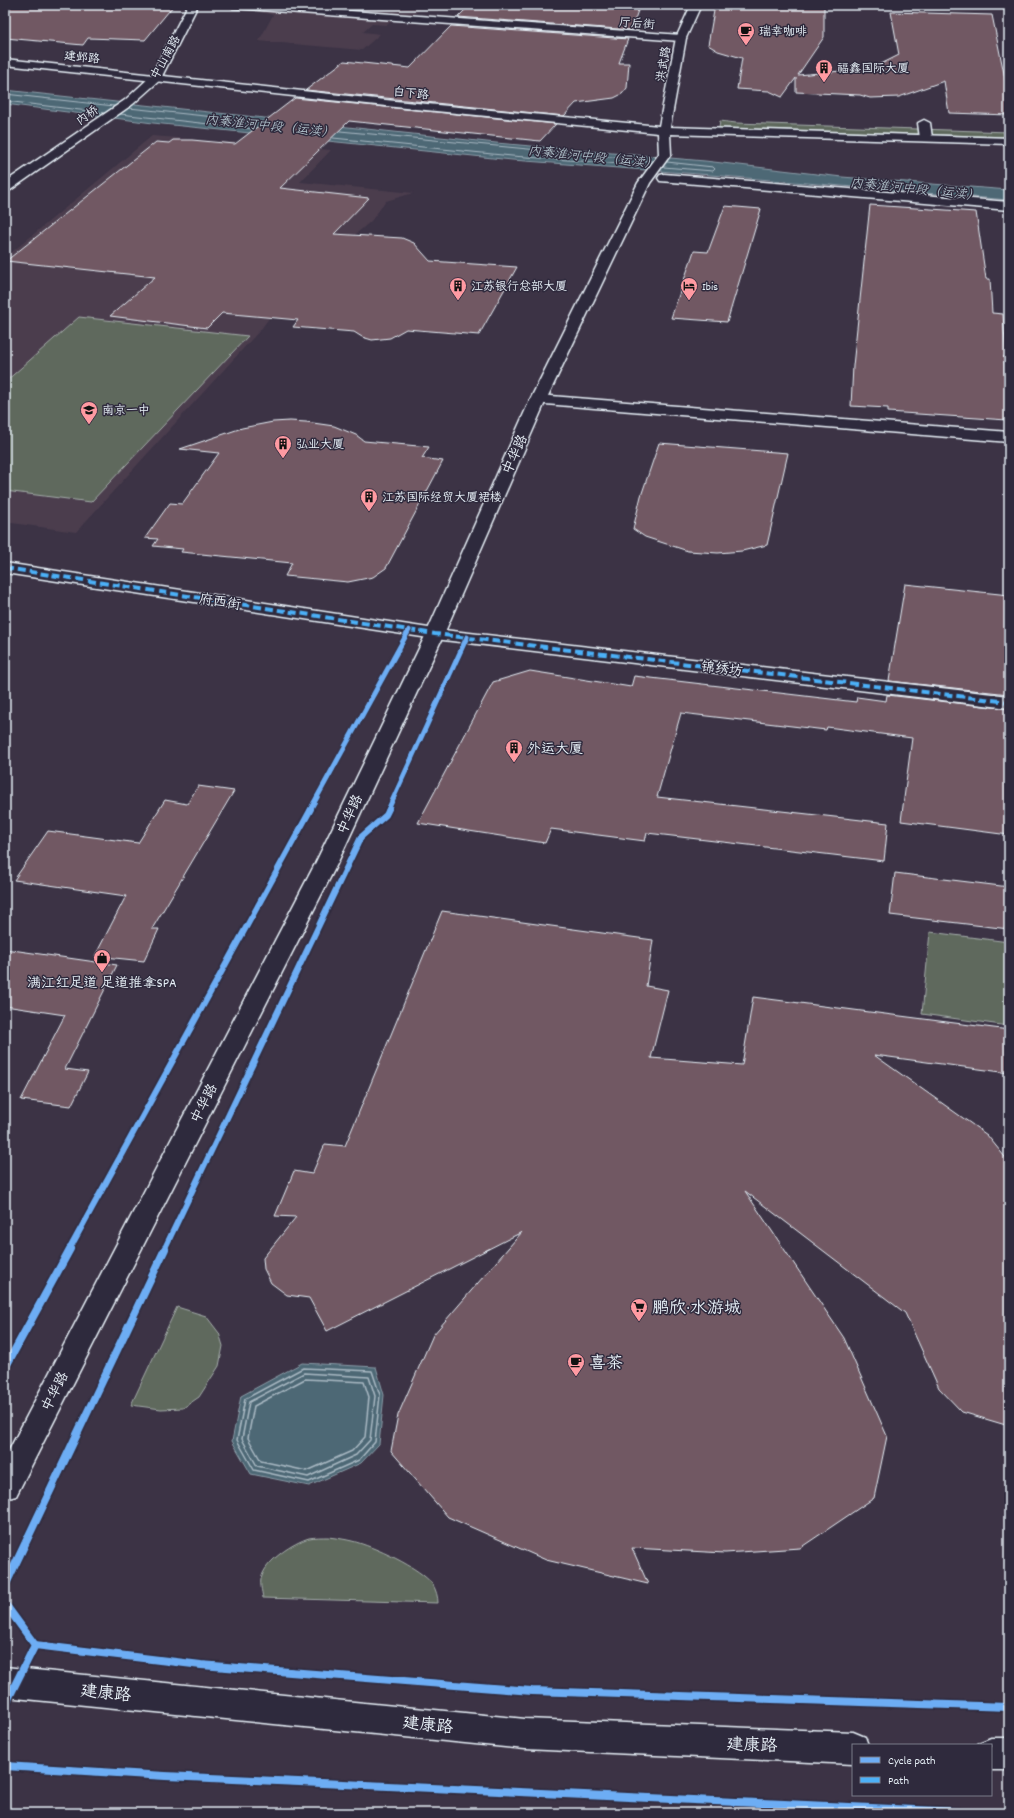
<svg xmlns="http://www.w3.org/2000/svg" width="1014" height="1818" font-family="Dekko,'LXGW WenKai TC',sans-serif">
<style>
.built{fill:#4c3e4e}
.green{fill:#5f695d;stroke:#a4adaa}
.water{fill:#4d6775;stroke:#8b9ea9}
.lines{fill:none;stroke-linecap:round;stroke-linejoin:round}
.shore-far1{stroke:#aabac4;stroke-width:1}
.shore{stroke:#aabac4;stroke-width:1.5}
.building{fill:#715964;stroke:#e8f1f8}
.service-casing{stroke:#e8f1f8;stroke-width:3}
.minor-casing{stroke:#e8f1f8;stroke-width:3}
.secondary-casing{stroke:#e8f1f8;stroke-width:3}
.primary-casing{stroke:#e8f1f8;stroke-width:3}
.service{fill:#2f2a3d;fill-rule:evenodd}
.minor{fill:#2f2a3d;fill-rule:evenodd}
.secondary{fill:#2f2a3d;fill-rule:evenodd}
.primary{fill:#2f2a3d;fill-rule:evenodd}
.quiet{stroke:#4cb0f7;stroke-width:4;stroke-dasharray:8 4;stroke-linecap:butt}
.cycleway-far2-casing{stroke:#2f2a3d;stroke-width:7}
.cycleway-far1-casing{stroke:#2f2a3d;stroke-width:9}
.cycleway-casing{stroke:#2f2a3d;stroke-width:11}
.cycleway-far2{stroke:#6dadf4;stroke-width:5}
.cycleway-far1{stroke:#6dadf4;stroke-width:6}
.cycleway{stroke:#6dadf4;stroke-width:8}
.labels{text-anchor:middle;stroke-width:3;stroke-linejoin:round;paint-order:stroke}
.far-street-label{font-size:12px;fill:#e8f1f8;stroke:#2f2a3d}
.far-poi-label{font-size:12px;fill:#e8f1f8;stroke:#2f2a3d;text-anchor:start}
.far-water-label{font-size:13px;font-style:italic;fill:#aabac4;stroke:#2f2a3d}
.street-label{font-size:14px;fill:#e8f1f8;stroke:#2f2a3d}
.poi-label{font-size:14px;fill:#e8f1f8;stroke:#2f2a3d;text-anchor:start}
.near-poi-label{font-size:17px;fill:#e8f1f8;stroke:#2f2a3d;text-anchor:start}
.near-street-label{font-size:17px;fill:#e8f1f8;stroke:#2f2a3d}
</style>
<rect width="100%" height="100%" fill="#3c3345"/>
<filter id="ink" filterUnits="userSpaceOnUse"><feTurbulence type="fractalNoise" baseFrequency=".025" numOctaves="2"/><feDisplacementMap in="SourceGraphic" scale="8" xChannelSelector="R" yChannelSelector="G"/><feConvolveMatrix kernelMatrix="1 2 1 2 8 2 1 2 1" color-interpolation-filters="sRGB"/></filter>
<g filter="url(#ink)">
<g class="built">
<path d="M293,5h132l-12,10z"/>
<path d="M266,7l130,10 -9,8 -15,-1 -9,8 17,2 -18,16 -103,-9 14,-26 -13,-3z"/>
<path d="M152,136l179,14 -31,32 113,11 -27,8 -15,20 -82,70 -28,38 -185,203 -71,-10v-264z"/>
</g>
<g class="green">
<path d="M720,121l16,2 273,9v5l-290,-9z"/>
<path d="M79,317l169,19 -157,166 -86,-11v-109z"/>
<path d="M930,932l79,10v84l-87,-12z"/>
<path d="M177,1307l29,9 13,17 4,13 -4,20 -20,31 -16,11 -22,1 -30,-4z"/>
<path d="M328,1537c8,1 16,2 24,4 21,5 69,27 81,44 3,5 5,12 5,18l-175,-5c-1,-7 -4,-16 -1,-22 5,-16 31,-33 47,-38 6,-1 13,-1 19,-1z"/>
</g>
<g class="water">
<path d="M5,90l491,53 209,18 137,16 167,13v10l-310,-26 -187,-14 -359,-37 -148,-19z"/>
<path d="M302,1363l74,4 8,28 -5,49 -18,19 -52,23 -58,-12 -19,-33 9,-45z"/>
</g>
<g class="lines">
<g class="shore-far1">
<path d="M5,94l109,12"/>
<path d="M5,101l100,12"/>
<path d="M129,108l133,14"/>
<path d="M120,114l133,15"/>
<path d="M340,131l313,30"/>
<path d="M333,138l179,18 137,10"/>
<path d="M663,167l50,4 2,-2 -2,-2 -46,-5"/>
</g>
<g class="shore">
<path d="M303,1368l69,3 8,24 -5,47 -16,18 -50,22 -55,-12 -17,-30 8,-41z"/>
<path d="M304,1373l65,4 6,19 -5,44 -14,15 -48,22 -51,-11 -15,-27 7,-37z"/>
<path d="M305,1379l59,3 5,15 -4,40 -13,14 -45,20 -46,-10 -13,-23 6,-32z"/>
</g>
</g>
<g class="building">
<path d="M15,5h159l-29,35 -57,-2 -5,7 -78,-7v-27z"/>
<path d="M470,5h170l-9,25 -173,-13z"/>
<path d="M715,5h109v32l-26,38 75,-7 26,-13 -8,-43 101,3 17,83v17l-60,-2 -5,-32 -45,16 -29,1 -10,-3 -64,-3v-14l-14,19 -13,-6 -32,-2 5,-31 -24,-7 -10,-6z"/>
<path d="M451,26l177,13 -9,24h10l-2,25 -5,6 -8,4 -38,5 -12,13 -258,-26 38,-29 66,7z"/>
<path d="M295,98l261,26 -16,17 -191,-20 -69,67 89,10 -35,36 68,4 12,5 16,18 87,6 -38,68 -73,-6 -16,9 -18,2 -10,-3 -8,-5 -61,-5 5,-7 -76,-7 -15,15 -97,-12 45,-39 -149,-16 150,-119 13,1 4,-3h19l43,4z"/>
<path d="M870,205l106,7 10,67h4l2,34 11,1 3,43 -2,-1 3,64 -119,-8v-4l-37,-2 2,-40z"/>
<path d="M725,206l36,3 -34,113 -56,-4 23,-67 14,1z"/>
<path d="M290,421l16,1 28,4 22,9 8,6 65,6 -7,11 21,3 -57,107 -13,9 -25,5 -63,-6 7,-13 -111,-11 2,-3 -30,-3 5,-7 -13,-1 25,-35 12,1 37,-51 -39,-4 62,-21 31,-6z"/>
<path d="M659,443l129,10 -21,92 -25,6 -24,2 -30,-2 -43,-14 -12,-8 8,-33z"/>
<path d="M905,584l104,11v99l-120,-13z"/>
<path d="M530,671l101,16 3,-11 222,26 1,-5 29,4 1,-6 122,14v126l-108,-14 11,-83 -85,-11 -1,3 -145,-17 -24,84 231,26 -4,38 -237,-28 -2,8 -94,-12 -6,14 -127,-20 75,-141z"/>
<path d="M198,786l36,5 -82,138h7l-15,32 -49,-5 31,-60 -112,-16 34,-49 90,12 27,-43 22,4z"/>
<path d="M895,873l114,14v42l-119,-14z"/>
<path d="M442,911l211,29 -7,46 22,4 -17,68 91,7 11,-68 256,33v43l-135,-18 113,80 22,27v264l-47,-14 -23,-24 -34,-75 -160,-122 99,147 43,98 -13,62 -74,50 -75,5 -93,-5 16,36 -102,-24 -98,-43 -57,-66 7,-36 35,-80 89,-103 -195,99 -18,-33 -22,-3 -16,-12 -7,-14 -1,-11 33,-41 -21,-1 19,-45 18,3 13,-30 20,2z"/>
<path d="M5,949l112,16 -52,104 23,3 -17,34 -50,-6 44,-85 -60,-9z"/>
</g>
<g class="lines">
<defs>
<path id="service" d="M229,5h40l412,30 5,3 -5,3 -448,-33z"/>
<g id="minor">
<path d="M924,120l6,3 2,15 -6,3 -6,-3 -2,-15z"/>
<path d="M664,174l345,28v8l-349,-29 -2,-3 2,-3z"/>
<path d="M538,395l471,37v10l-476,-39 -3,-3 3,-3z"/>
<path d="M5,563l430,66 574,67v12l-574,-69 -430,-66z"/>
</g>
<g id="secondary">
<path d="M691,5h10l-15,33 -16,89 339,11v6l-339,-10 1,20 -21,29 -104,217 -102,234 -107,230 -321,632 -11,3v-41l310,-594 111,-230 104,-234 108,-217 21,-29 -1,-21 -263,-26 -390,-42v-6l390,42 264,25 17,-88z"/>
<path d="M5,1667l520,52 328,13 12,5 3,8h-15v19l-328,-15 -520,-52z"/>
<path d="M991,1738h18v32h-18v-25h-13l1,-2z"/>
</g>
<path id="primary" d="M188,5h10l-38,75 -27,24 -124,87 -4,1v-10l120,-82 26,-24z"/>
</defs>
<use href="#service" class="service-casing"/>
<use href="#minor" class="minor-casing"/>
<use href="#secondary" class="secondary-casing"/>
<use href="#primary" class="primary-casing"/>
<use href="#service" class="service"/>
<use href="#minor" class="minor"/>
<use href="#secondary" class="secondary"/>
<use href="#primary" class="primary"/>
<path class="quiet" d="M5,568l430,66 574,68"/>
<defs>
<g id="cycleway-far2">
<path d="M310,810l99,-180"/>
<path d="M388,810l79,-173"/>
</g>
<g id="cycleway-far1">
<path d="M69,1250l242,-441"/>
<path d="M164,1250l197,-413 25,-22 3,-6"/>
</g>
<g id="cycleway">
<path d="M5,1368l65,-119"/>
<path d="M5,1586l160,-337"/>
<path d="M5,1604l30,41 -30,60"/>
<path d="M35,1645l166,20 331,26 477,16"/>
<path d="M5,1766l160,10 816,37"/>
</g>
</defs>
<use href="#cycleway-far2" class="cycleway-far2-casing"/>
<use href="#cycleway-far1" class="cycleway-far1-casing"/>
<use href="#cycleway" class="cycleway-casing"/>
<use href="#cycleway-far2" class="cycleway-far2"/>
<use href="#cycleway-far1" class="cycleway-far1"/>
<use href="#cycleway" class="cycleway"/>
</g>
</g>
<defs>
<symbol id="cafe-pin" viewBox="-11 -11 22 30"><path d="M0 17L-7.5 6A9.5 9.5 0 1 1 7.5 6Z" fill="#ff9aa2" stroke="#2f2a3d"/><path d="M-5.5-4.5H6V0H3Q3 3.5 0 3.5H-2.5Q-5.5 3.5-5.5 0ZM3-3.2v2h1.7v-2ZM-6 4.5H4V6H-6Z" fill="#111"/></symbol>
<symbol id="building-pin" viewBox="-11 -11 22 30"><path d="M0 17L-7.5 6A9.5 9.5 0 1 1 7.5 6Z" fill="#ff9aa2" stroke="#2f2a3d"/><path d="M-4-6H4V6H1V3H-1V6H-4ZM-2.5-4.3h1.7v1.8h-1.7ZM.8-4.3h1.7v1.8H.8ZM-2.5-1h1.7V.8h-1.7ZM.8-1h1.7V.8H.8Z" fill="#111"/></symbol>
<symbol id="hotel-pin" viewBox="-11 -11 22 30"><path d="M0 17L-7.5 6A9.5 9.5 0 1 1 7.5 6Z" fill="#ff9aa2" stroke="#2f2a3d"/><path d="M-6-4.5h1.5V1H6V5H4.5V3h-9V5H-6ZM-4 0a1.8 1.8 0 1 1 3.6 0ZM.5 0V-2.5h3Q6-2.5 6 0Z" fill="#111"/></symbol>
<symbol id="school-pin" viewBox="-11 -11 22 30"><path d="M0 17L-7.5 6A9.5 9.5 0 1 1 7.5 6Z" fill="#ff9aa2" stroke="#2f2a3d"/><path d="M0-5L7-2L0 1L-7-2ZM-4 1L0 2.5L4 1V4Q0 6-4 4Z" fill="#111"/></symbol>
<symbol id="shop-pin" viewBox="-11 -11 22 30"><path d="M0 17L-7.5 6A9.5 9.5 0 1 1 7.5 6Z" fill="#ff9aa2" stroke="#2f2a3d"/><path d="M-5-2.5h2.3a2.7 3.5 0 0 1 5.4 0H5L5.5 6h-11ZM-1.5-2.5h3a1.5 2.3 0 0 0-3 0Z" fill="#111"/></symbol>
<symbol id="supermarket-pin" viewBox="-11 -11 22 30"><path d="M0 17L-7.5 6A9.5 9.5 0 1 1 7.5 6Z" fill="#ff9aa2" stroke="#2f2a3d"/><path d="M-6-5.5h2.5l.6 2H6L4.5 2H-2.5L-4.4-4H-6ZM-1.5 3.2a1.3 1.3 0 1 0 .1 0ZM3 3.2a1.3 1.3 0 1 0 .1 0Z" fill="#111"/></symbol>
</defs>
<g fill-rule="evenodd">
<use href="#cafe-pin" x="736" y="21" width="20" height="27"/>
<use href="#building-pin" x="814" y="58" width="20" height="27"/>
<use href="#building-pin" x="448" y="276" width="20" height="27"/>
<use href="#hotel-pin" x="679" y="276" width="20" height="27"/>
<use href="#school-pin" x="79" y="400" width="20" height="27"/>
<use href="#building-pin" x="273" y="434" width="20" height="27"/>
<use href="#building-pin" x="359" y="487" width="20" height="27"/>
<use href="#building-pin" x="504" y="738" width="20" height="27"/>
<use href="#shop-pin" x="92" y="948" width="20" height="27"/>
<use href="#supermarket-pin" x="629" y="1297" width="20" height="27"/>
<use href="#cafe-pin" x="566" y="1352" width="20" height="27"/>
</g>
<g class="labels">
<g class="far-street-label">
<text transform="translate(637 23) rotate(4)" y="4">厅后街</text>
<text transform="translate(82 57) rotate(6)" y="4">建邺路</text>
<text transform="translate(165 57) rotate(-61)" y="4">中山南路</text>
<text transform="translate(663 64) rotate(-80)" y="4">洪武路</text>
<text transform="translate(411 93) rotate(6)" y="4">白下路</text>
<text transform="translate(87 115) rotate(-35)" y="4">内桥</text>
</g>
<g class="far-poi-label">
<text x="759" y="35">瑞幸咖啡</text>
<text x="837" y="72">福鑫国际大厦</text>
<text x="471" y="290">江苏银行总部大厦</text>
<text x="702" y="290">Ibis</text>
<text x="102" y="414">南京一中</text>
<text x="296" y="448">弘业大厦</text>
<text x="382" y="501">江苏国际经贸大厦裙楼</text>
</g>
<g class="far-water-label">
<text transform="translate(270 125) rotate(6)" y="5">内秦淮河中段（运渎）</text>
<text transform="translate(593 156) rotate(6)" y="5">内秦淮河中段（运渎）</text>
<text transform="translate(915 188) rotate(6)" y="5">内秦淮河中段（运渎）</text>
</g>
<g class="street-label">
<text transform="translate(514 454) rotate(-66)" y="5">中华路</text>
<text transform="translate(220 601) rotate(9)" y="5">府西街</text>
<text transform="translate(722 668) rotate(7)" y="5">锦绣坊</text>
<text transform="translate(349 814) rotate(-65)" y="5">中华路</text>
<text transform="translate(203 1103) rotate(-63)" y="5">中华路</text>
<text transform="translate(54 1391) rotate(-63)" y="5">中华路</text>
</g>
<g class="poi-label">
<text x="527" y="753">外运大厦</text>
<text x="102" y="987" text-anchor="middle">满江红足道 足道推拿SPA</text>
</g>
<g class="near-poi-label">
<text x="652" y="1313">鹏欣·水游城</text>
<text x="589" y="1368">喜茶</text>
</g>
<g class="near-street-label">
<text transform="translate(106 1692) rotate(6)" y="6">建康路</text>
<text transform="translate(428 1724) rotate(6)" y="6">建康路</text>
<text transform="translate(752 1744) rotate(2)" y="6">建康路</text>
</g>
</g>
<rect width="1014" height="1818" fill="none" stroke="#2f2a3d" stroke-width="20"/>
<rect x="10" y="10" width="994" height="1798" fill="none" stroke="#e8f1f8" stroke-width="1.5" filter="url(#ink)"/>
<rect x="852" y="1744" width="140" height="52" fill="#2f2a3d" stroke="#797a88"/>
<rect x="860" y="1757" width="20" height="6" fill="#6dadf4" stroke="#797a88"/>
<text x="888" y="1764" font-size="12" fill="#e8f1f8">Cycle path</text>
<rect x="860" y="1777" width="20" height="6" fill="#4cb0f7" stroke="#797a88"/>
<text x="888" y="1784" font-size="12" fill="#e8f1f8">Path</text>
</svg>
